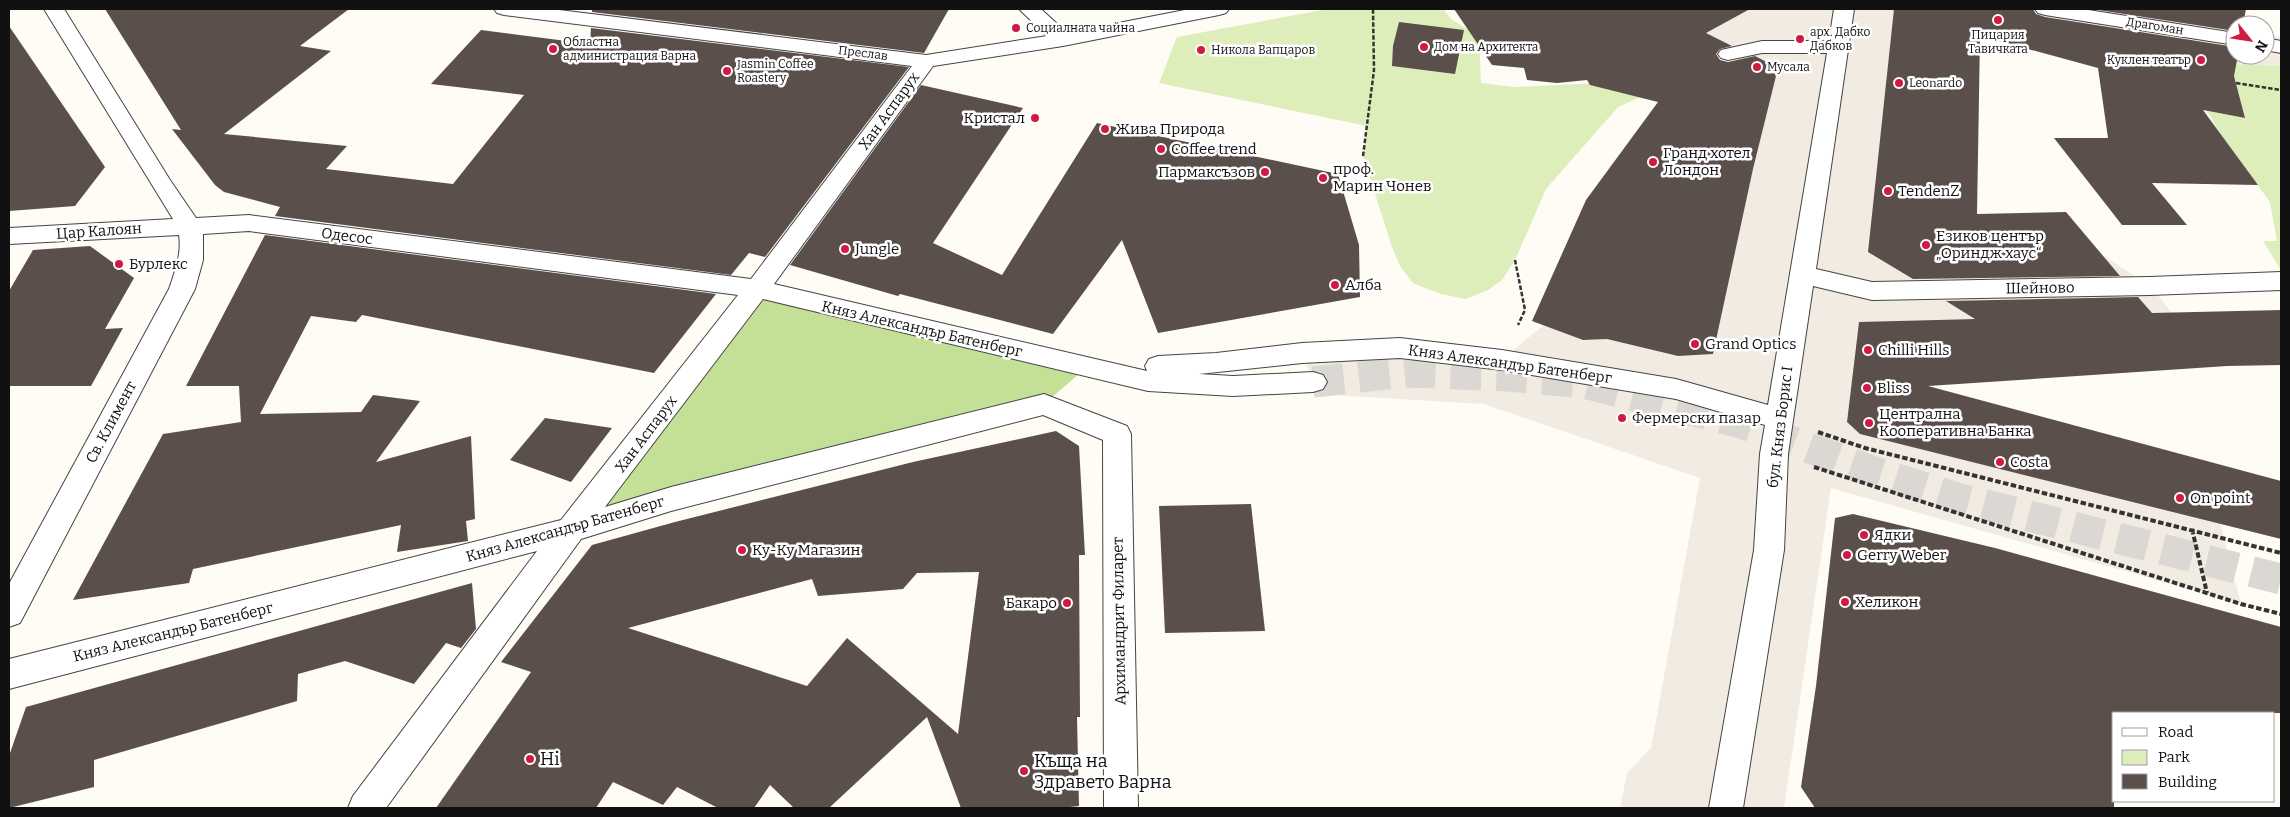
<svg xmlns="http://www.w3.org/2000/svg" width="2290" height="817" viewBox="0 0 2290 817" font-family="Bitter,serif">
	<rect width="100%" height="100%" fill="#fffbf5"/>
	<path fill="#ddeeba" d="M1328,9H1443L1451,19L1479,36L1481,83L1514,87L1649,81L1671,83L1618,107L1546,189L1515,260L1502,280L1488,290L1466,299L1441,294L1413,283L1400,266L1392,247L1363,156L1367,126L1159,83L1177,37Z
		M2231,64L2281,66V270L2263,241H2277L2270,202L2222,136L2207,111L2245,118Z"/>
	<path fill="#c4e097" d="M757,289L1086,368L1044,404L574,529Z"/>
	<path fill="#f2ebe1" d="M1737,9H1894L1885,100L1999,263L2103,255L2150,286L2172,313L1865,322L1857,334L1847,422L1860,434L2220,523L2241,604L1831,488L1784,808H1620L1627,773L1651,748L1700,478L1484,404L1314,394L1313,382L1302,353L1501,360L1544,325L1583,340L1607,339L1678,356L1713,354L1753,169L1777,72L1772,64L1763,60L1746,58L1741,61L1728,54L1689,42L1731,19Z
		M1971,9H2103L2235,30V55H2265V35L2281,37V66L2231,64L2041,19Z"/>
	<path fill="#5b4f4c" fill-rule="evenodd" d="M105,9H349L300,46L331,51L224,134L347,146L326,169L453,184L524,95L431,84L481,30L590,44L591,28L909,67L765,257L749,253L731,275L275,216L280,207L224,192L215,185L172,129L181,130Z
		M592,9H949L924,53L592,12Z
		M1454,9H1750L1706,33L1732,46L1720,49L1716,54L1720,60L1728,62L1755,56L1778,68L1753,169L1713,354L1678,356L1607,339L1583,340L1532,321L1586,200L1658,102L1590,85L1587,80L1557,83L1527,80L1524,68L1492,65Z
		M1894,9H2033L2036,14L2045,17L2235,47V55H2238L2234,76L2245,118L2203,110L2258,185L2152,183L2187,225H2122L2054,138H2108L2098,68L1980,36L1977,214L2066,212L2120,276L1913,279L1868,252Z
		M2092,9H2246L2243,25H2235V31Z
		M1399,22L1464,30L1455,74L1392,66L1393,46Z
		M9,26L105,167L75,206L9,211Z
		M921,85L1023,108L933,243L1002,275L1097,123L1338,174L1359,245L1360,297L1158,333L1122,240L1053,334L900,294L898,296L790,265Z
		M265,235L716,294L654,373L362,315L356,322L311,316L260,414L361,412L373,395L420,401L376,462L471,436L475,519L466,521L468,541L397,552L401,525L193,569L189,583L73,600L163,434L241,422L239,386H186Z
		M90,246L134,278L105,329L123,328L91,386H9V291L33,250Z
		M2138,297L2152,313L2281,310V365L2227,366L1928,386L2281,481V539L1860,434L1847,422L1859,322L1975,319L1946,301Z
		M545,418L612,428L571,482L510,460Z
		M1056,431L1079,446L1085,555H1079L1080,717H1077L1079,806L1061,808H961L927,717L829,808H794L770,785L754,808H718L677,787L663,805L613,782L596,808H436L531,672L501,662L592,545L675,522L913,462ZM979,572L958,734L847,638L807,686L628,628L812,579L818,596L903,589L917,573Z
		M1251,504L1265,631L1165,633L1159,506Z
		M1853,514L1995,548L2281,627V713H2114V808H1815L1801,787L1816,686L1835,518Z
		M472,583L476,629L461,648L446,643L414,684L345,661L298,674L297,701L94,760V787L9,808V756L26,707Z"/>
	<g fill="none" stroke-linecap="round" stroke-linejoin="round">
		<path stroke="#dbd8d3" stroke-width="31" stroke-dasharray="31 15" stroke-linecap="butt" d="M1313,382L1408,372L1508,376L1584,383L1741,423L1875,472L1957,498L2281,579"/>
		<defs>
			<path id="minor" d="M44,9H64L170,180L196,218L249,215L751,279L912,66L504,15L497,13L494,9H551L926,55L1047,36L1019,9H1041L1067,33L1190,9H1229L1226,13L1219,15L1063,46L933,66L774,284L1147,371L1145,366L1149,359L1158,356L1216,353L1302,343L1400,338L1502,350L1676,379L1768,405L1827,53H1762L1728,60L1721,58L1718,54L1721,50L1762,41H1829L1834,9H1854L1816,269L1872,282L2150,277L2281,272V290L2150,295L1872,300L1813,286L1788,454L1784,550L1743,808H1709L1754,550L1760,454L1765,425L1676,399L1502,370L1400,358L1302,363L1199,374L1233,376L1313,372L1323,375L1327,382L1323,389L1313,392L1233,396L1148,391L763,299L605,507L671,487L1044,394L1127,426L1131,434L1138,808H1104L1103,440L1043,415L671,511L581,539L386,808H348L353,796L537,551L9,689V659L561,520L738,295L249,231L203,234V260L195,289L20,623L9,627V584L169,289C175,271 182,254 179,235L9,244V228L173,219Z
				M2035,9H2082L2235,33V45L2045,15L2038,13Z
				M2265,38L2281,41V53L2265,50Z"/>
		</defs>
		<use href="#minor" stroke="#444" stroke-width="2"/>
		<path stroke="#333" stroke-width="2.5" stroke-dasharray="4.5 2" stroke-linecap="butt" d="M2236,83L2281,90
			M1363,156L1374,70L1373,9
			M1515,260L1525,310L1518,325"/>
		<path stroke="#333" stroke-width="4" stroke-dasharray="5.5 2.5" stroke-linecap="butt" d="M1818,432L1865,448L2281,553
			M1814,467L2241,604L2281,614
			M2192,529L2207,593"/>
		<use href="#minor" fill="#fff" fill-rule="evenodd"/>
	</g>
	<g fill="#cf1b40" stroke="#fff" stroke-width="2">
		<circle cx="1998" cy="20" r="5"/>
		<circle cx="1016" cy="28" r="5"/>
		<circle cx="1800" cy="39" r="5"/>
		<circle cx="1424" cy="47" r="5"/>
		<circle cx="553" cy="49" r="5"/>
		<circle cx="1201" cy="50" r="5"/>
		<circle cx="2201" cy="60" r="5"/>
		<circle cx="1757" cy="67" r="5"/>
		<circle cx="727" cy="71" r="5"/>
		<circle cx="1899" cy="83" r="5"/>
		<circle cx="1035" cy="118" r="5"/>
		<circle cx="1105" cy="129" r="5"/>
		<circle cx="1161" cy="149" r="5"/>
		<circle cx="1653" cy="162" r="5"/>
		<circle cx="1265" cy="172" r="5"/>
		<circle cx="1323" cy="178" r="5"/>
		<circle cx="1888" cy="191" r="5"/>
		<circle cx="1926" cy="245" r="5"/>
		<circle cx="845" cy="249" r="5"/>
		<circle cx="119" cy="264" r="5"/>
		<circle cx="1335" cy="285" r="5"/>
		<circle cx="1695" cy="344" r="5"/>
		<circle cx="1868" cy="350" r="5"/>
		<circle cx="1867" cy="388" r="5"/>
		<circle cx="1622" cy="418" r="5"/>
		<circle cx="1869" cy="423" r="5"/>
		<circle cx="2000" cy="462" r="5"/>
		<circle cx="2180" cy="498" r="5"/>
		<circle cx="1864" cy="535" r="5"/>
		<circle cx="742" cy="550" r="5"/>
		<circle cx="1847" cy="555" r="5"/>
		<circle cx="1845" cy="602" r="5"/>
		<circle cx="1067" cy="603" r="5"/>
		<circle cx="530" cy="759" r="5"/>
		<circle cx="1024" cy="771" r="5"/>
	</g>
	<g text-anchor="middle" stroke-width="5" stroke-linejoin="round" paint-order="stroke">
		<g font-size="12" fill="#111" stroke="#fff">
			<text transform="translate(2155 26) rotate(9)" y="4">Драгоман</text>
			<text transform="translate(863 53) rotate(7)" y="4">Преслав</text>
		</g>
		<g font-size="12" fill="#111" stroke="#fff" text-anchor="start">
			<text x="1026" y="32">Социалната чайна</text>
			<text x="1810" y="36">арх. Дабко<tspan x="1810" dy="14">Дабков</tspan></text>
			<text x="1998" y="39" text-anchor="middle">Пицария<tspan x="1998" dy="14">Тавичката</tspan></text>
			<text x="563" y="46">Областна<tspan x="563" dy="14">администрация Варна</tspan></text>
			<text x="1434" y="51">Дом на Архитекта</text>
			<text x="1211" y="54">Никола Вапцаров</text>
			<text x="2191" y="64" text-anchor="end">Куклен театър</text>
			<text x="737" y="68">Jasmin Coffee<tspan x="737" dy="14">Roastery</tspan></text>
			<text x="1767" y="71">Мусала</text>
			<text x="1909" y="87">Leonardo</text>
		</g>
		<g font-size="15" fill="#111" stroke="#fff">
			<text transform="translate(889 111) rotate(-54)" y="5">Хан Аспарух</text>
			<text transform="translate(99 231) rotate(-4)" y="5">Цар Калоян</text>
			<text transform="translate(347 236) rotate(7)" y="5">Одесос</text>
			<text transform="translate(2040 288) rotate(-1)" y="5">Шейново</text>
			<text transform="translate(922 329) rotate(13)" y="5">Княз Александър Батенберг</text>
			<text transform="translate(1510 364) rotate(8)" y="5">Княз Александър Батенберг</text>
			<text transform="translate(111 422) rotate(-62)" y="5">Св. Климент</text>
			<text transform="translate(1780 427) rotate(-83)" y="5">бул. Княз Борис I</text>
			<text transform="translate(646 434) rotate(-53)" y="5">Хан Аспарух</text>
			<text transform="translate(565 529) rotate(-16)" y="5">Княз Александър Батенберг</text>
			<text transform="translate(1119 621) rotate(-91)" y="5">Архимандрит Филарет</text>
			<text transform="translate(173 632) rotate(-14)" y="5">Княз Александър Батенберг</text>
		</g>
		<g font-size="15" fill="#111" stroke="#fff" text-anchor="start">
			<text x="1025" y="123" text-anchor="end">Кристал</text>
			<text x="1115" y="134">Жива Природа</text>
			<text x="1171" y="154">Coffee trend</text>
			<text x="1663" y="158">Гранд хотел<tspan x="1663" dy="17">Лондон</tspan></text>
			<text x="1333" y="174">проф.<tspan x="1333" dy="17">Марин Чонев</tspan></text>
			<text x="1255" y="177" text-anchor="end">Пармаксъзов</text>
			<text x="1898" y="196">TendenZ</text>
			<text x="1936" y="241">Езиков център<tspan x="1936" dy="17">„Ориндж хаус“</tspan></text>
			<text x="855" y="254">Jungle</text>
			<text x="129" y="269">Бурлекс</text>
			<text x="1345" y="290">Алба</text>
			<text x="1705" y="349">Grand Optics</text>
			<text x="1878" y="355">Chilli Hills</text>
			<text x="1877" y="393">Bliss</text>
			<text x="1879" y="419">Централна<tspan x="1879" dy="17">Кооперативна Банка</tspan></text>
			<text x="1632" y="423">Фермерски пазар</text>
			<text x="2010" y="467">Costa</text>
			<text x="2190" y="503">On point</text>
			<text x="1874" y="540">Ядки</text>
			<text x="752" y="555">Ку-Ку Магазин</text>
			<text x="1857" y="560">Gerry Weber</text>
			<text x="1855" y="607">Хеликон</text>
			<text x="1057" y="608" text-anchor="end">Бакаро</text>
		</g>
		<g font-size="18" fill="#111" stroke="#fff" text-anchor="start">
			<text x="540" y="765">Hi</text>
			<text x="1034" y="767">Къща на<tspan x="1034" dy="21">Здравето Варна</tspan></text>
		</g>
	</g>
	<rect width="2290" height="817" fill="none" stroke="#111111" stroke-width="20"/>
	<rect x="2112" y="712" width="162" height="90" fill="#ffffff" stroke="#a0a0a0"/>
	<rect x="2122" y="728" width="25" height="8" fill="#ffffff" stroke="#a0a0a0"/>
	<text x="2158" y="737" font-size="15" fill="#111111">Road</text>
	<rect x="2122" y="750" width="25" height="15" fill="#ddeeba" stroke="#a0a0a0"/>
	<text x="2158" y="762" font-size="15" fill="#111111">Park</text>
	<rect x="2122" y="774" width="25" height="15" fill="#5b4f4c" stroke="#a0a0a0"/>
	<text x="2158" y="787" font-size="15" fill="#111111">Building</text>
	<g transform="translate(2250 40) rotate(120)"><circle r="24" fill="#ffffff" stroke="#a0a0a0"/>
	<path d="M0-4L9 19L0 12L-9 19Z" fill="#cf1b40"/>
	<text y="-8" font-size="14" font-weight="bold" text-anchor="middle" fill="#111111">N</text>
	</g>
</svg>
